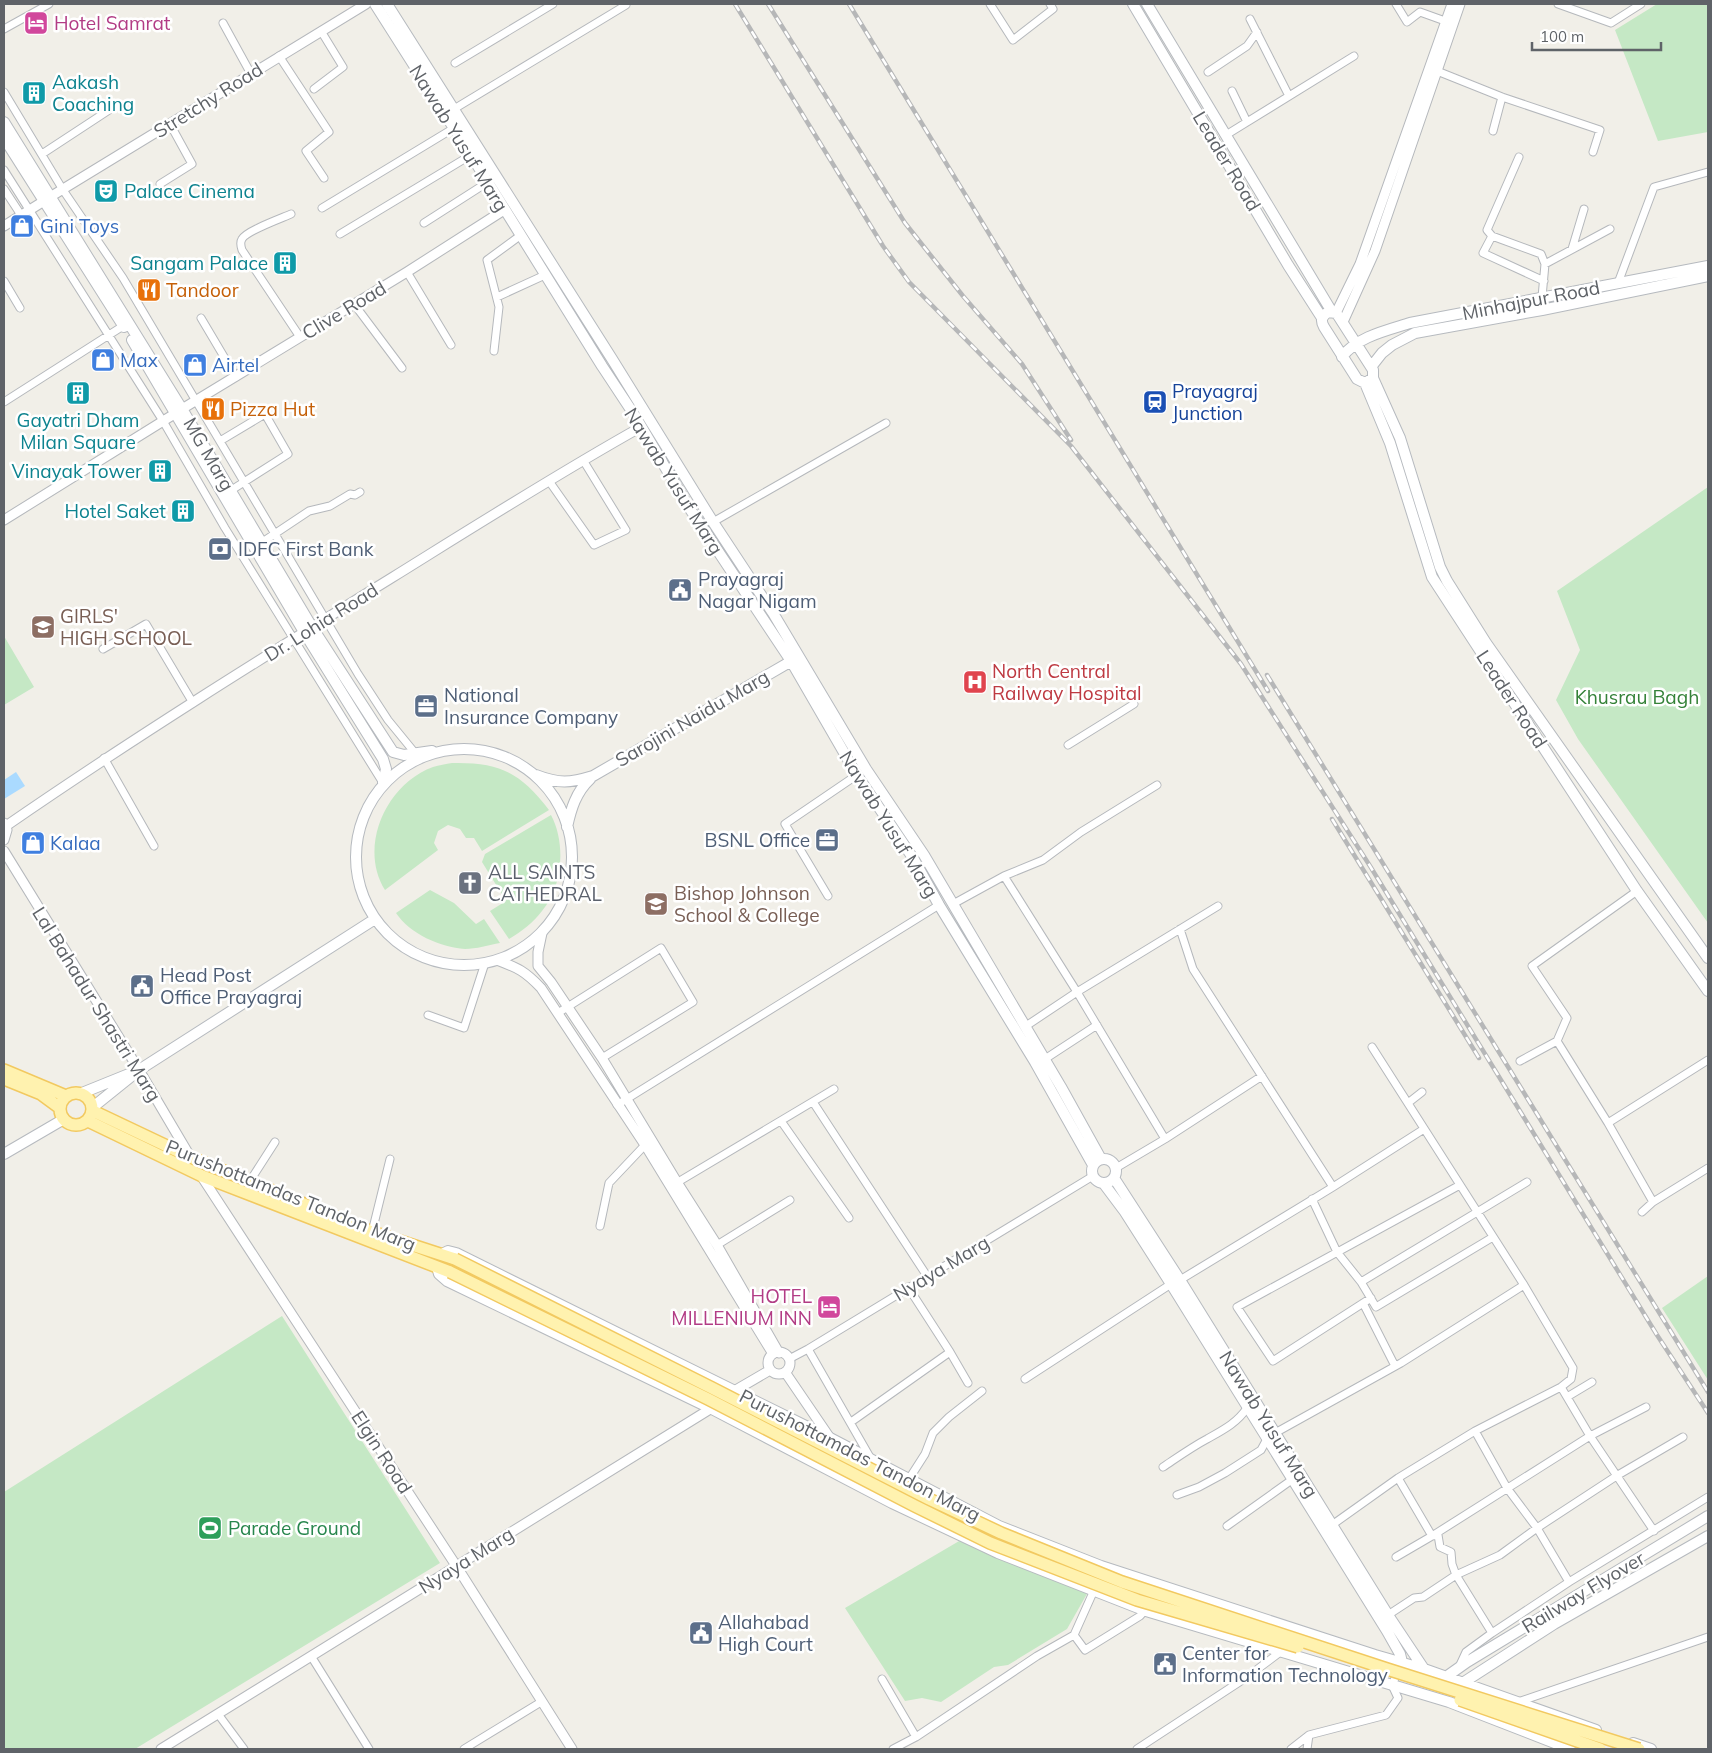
<svg xmlns="http://www.w3.org/2000/svg" width="1712" height="1753" viewBox="0 0 1712 1753" font-family="Mulish,sans-serif">
	<rect width="100%" height="100%" fill="#f1efe8"/>
	<path fill="#c5e8c5" d="M1657,4H1708V132L1658,141L1615,30Z
		M1708,487V923L1578,739L1556,700L1580,650L1557,591Z
		M4,636L34,687L4,705Z
		M452,763C499,762 520,772 549,810L482,851L474,838H466L460,829L448,825L438,831L434,843L438,850L385,890C358,847 386,784 433,767C439,765 446,764 452,763Z
		M551,815C566,843 563,886 542,911C533,923 522,931 509,939L490,911L506,901L482,862L485,854Z
		M430,890L454,903L476,924L484,919L500,943C489,945 476,949 465,949C440,947 410,934 396,913Z
		M1708,1276V1380L1662,1308Z
		M282,1316L440,1563L135,1749H4V1492Z
		M966,1537L1092,1585L1067,1629L1008,1665L994,1667L941,1702L922,1698L905,1701L845,1608Z"/>
	<path fill="#aadaff" d="M16,772L25,786L4,799V780Z"/>
	<g fill="none" stroke-linecap="round" stroke-linejoin="round">
		<defs>
			<path id="minor" d="M990,4L1013,40L1053,9L1050,4
				M1396,4L1407,22L1420,12L1445,21
				M1558,4L1611,23L1641,4
				M1250,19L1289,96
				M223,23L251,74
				M4,29L49,4
				M279,56L329,132L306,151L324,178
				M455,63L553,4
				M1437,71L1502,97L1600,130L1593,152
				M1208,72L1247,46L1257,32
				M314,89L343,67L321,31
				M1232,91L1247,122
				M4,92L63,190L123,278L358,674L388,720L415,753
				M454,109L626,5
				M1493,131L1502,97
				M1226,135L1354,56
				M42,154L109,110
				M1519,157L1487,230L1492,236L1483,253L1544,281
				M4,170L163,421L225,528L383,783
				M160,184L192,164L170,124
				M4,189L21,215
				M322,208L454,128
				M291,214C282,218 246,231 242,239C240,242 241,247 242,250L300,337
				M424,223L488,182
				M340,234L471,155
				M1492,236L1541,254L1545,264L1542,297
				M1572,249L1584,209
				M1545,264L1610,229
				M407,272L451,345
				M4,281L20,308
				M1618,283L1654,187L1708,172
				M497,297L545,275
				M354,304L402,368
				M201,318L236,377
				M494,351L499,307L487,260L521,235
				M4,402L123,326
				M220,441L265,414L288,454L230,491
				M549,481L594,545L626,530L583,460
				M713,522L886,423
				M261,543L309,511L330,506L350,494L355,495L360,492
				M103,649L146,624L193,703
				M1068,745L1134,704
				M104,758L154,846
				M1004,876L1077,992L1165,1139
				M828,896L785,824L857,775
				M953,904L1004,876L1043,860L1081,832L1157,785
				M1180,929L1193,969L1333,1187
				M558,1013L661,948L693,1002L602,1058
				M428,1015L464,1028L485,963
				M1026,1026L1077,992L1218,906
				M1557,1041L1608,1123L1653,1202
				M1045,1059L1097,1025
				M1520,1061L1557,1041L1567,1018L1532,966L1637,891
				M813,1102L927,1276
				M1408,1103L1422,1092
				M617,1105L939,905
				M781,1121L849,1218
				M1608,1123L1708,1060
				M1116,1168L1165,1139L1262,1076
				M250,1181L275,1142
				M673,1185L834,1089
				M1312,1199L1337,1252L1361,1282L1376,1307L1493,1237
				M1642,1212L1653,1202L1708,1168
				M600,1226L609,1183L645,1145
				M372,1232L390,1159
				M717,1245L790,1200
				M1180,1280L1333,1187L1424,1129
				M1361,1282L1527,1182
				M908,1287L950,1352L968,1383
				M1371,1298L1273,1361L1237,1307L1460,1185
				M1363,1303L1395,1366
				M808,1349L871,1459
				M789,1359L808,1349L1093,1176
				M1025,1379L1171,1284
				M1561,1387L1590,1436L1654,1531
				M1567,1397L1592,1382
				M851,1422L950,1352
				M1475,1431L1507,1488L1537,1528L1569,1582
				M1275,1433L1401,1363L1524,1285
				M1163,1467C1178,1457 1192,1447 1207,1439C1223,1430 1237,1423 1247,1408
				M1398,1478L1432,1536L1438,1535L1440,1547L1451,1552L1452,1564L1456,1575L1492,1633
				M909,1479L925,1454L933,1433L949,1417L982,1391
				M1177,1495L1199,1487L1225,1473L1261,1450L1267,1439
				M1332,1525L1398,1478L1475,1431L1561,1387L1571,1379L1573,1368L1524,1285L1372,1047
				M1227,1526L1293,1479
				M1396,1557L1432,1536L1590,1436L1646,1407
				M1388,1615L1414,1598L1423,1597L1456,1575L1500,1555L1537,1528L1618,1475L1683,1437
				M1074,1635L1085,1650L1140,1616L1161,1592
				M311,1656L369,1749
				M1460,1665L1466,1652L1492,1633L1569,1582L1708,1497
				M882,1679L916,1737
				M1518,1702L1708,1637
				M218,1714L244,1749
				M464,1749L541,1702
				M893,1749L916,1737L1037,1656L1074,1635L1095,1588
				M1137,1749L1247,1677L1283,1650
				M1291,1749L1309,1735
				M1307,1749L1309,1735L1386,1715L1398,1698L1392,1685L1399,1669"/>
			<path id="tertiary" d="M50,197L366,4
				M4,226L44,201
				M1336,313L1360,264L1452,4
				M1343,322L1375,251L1460,4
				M182,409L407,272L504,210
				M4,520L176,413
				M4,823L7,830L4,840
				M6,826C132,739 262,658 393,577C475,526 557,474 641,427
				M4,851L139,1070L191,1158
				M542,933L538,952V966L551,982L602,1058L677,1182L717,1245L779,1353
				M497,960C518,968 525,971 541,988L645,1145L773,1354
				M200,1174L457,1567L572,1749
				M768 1363a11 11 0 1 1 22 0a11 11 0 1 1-22 0Z
				M785,1372L830,1438
				M729,1394L770,1370
				M161,1749L715,1406"/>
			<path id="secondary" d="M375,4L471,155L602,366L635,416L688,506L791,661L857,775L913,858L939,905L1035,1062L1093,1165
				M387,4L612,359L713,522L773,613L866,769L924,855L1061,1087L1101,1159
				M1133,4L1288,265L1322,318
				M1147,4L1332,312
				M4,122L182,409L312,627L393,752L404,755L432,751
				M4,138L124,327
				M1328,312L1336,313L1339,317L1373,370V378L1365,383L1357,379L1324,327C1320,320 1322,316 1328,312Z
				M132,340L304,632L383,759L386,769L383,783
				M1342,357C1356,337 1388,330 1410,323L1708,266
				M1371,367L1382,353L1392,345L1415,333L1542,310L1708,276
				M1373,378L1400,438L1440,567L1447,581L1486,643L1708,958
				M1365,383L1390,443L1432,577L1637,891L1708,991
				M356 857a108 108 0 1 1 216 0a108 108 0 1 1-216 0Z
				M536,775C559,784 570,783 593,776L795,659
				M567,827C571,809 576,792 590,779
				M82,1093L129,1074
				M93,1107L139,1070L375,919
				M4,1154L64,1119
				M1092 1171a12 12 0 1 1 24 0a12 12 0 1 1-24 0Z
				M1114,1178L1180,1280L1388,1615L1424,1669
				M1104,1184L1125,1212L1171,1284L1387,1631L1400,1654L1402,1662
				M442,1254L448,1251L456,1253L830,1438L999,1526L1101,1566L1375,1655L1424,1669L1596,1730
				M437,1267L439,1274L447,1281L712,1409L892,1503L998,1553L1146,1611L1449,1702L1570,1749
				M1443,1679L1467,1662L1708,1516
				M1461,1684L1554,1624L1708,1536
				M1633,1743L1651,1749"/>
			<path id="primary" d="M4,1070L66,1096
				M4,1079L41,1094L60,1108
				M60 1109a16 16 0 1 1 32 0a16 16 0 1 1-32 0Z
				M93,1111L190,1157L372,1232L455,1259
				M88,1121L202,1176L450,1272"/>
		</defs>
		<use href="#minor" stroke="#b5b8bc" stroke-width="9"/>
		<use href="#tertiary" stroke="#b5b8bc" stroke-width="11"/>
		<use href="#secondary" stroke="#b6babf" stroke-width="12"/>
		<use href="#primary" stroke="#f2c960" stroke-width="14"/>
		<use href="#minor" stroke="#fff" stroke-width="7"/>
		<use href="#tertiary" stroke="#fff" stroke-width="9"/>
		<use href="#secondary" stroke="#fff" stroke-width="10"/>
		<use href="#primary" stroke="#fff2af" stroke-width="11"/>
		<defs>
			<path id="rail" d="M735,4L883,246L909,282L1071,446L1241,664L1370,866L1657,1335L1708,1413
				M768,4L905,223L963,296L1022,364L1071,440
				M849,4L1268,691
				M1267,675L1708,1392
				M1332,819L1479,1058"/>
		</defs>
		<use href="#rail" stroke="#b6b7b8" stroke-width="4.5"/>
		<use href="#rail" stroke="#fff" stroke-width="2.5" stroke-dasharray="8" stroke-linecap="butt"/>
		<defs>
			<path id="primary-bridge" d="M455,1259L712,1388L929,1499L1001,1533L1122,1582L1387,1669L1639,1749
				M450,1272L708,1399L915,1506L990,1543L1137,1600L1298,1647
				M1460,1700L1600,1749"/>
		</defs>
		<use href="#primary-bridge" stroke="#f2c960" stroke-width="14" stroke-linecap="butt"/>
		<use href="#primary-bridge" stroke="#fff2af" stroke-width="11"/>
	</g>
	<defs>
		<symbol id="hotel-square" viewBox="-11 -11 22 22"><rect x="-9" y="-9" width="18" height="18" rx="4" fill="#d1479c" stroke="#fff"/><path d="M-6-4.5h1.5V1H6V5H4.5V3h-9V5H-6ZM-4 0a1.8 1.8 0 1 1 3.6 0ZM.5 0V-2.5h3Q6-2.5 6 0Z" fill="#fff"/></symbol>
		<symbol id="building-square" viewBox="-11 -11 22 22"><rect x="-9" y="-9" width="18" height="18" rx="4" fill="#0f9aa8" stroke="#fff"/><path d="M-4-6H4V6H1V3H-1V6H-4ZM-2.5-4.3h1.7v1.8h-1.7ZM.8-4.3h1.7v1.8H.8ZM-2.5-1h1.7V.8h-1.7ZM.8-1h1.7V.8H.8Z" fill="#fff"/></symbol>
		<symbol id="theatre-square" viewBox="-11 -11 22 22"><rect x="-9" y="-9" width="18" height="18" rx="4" fill="#0f9aa8" stroke="#fff"/><path d="M-5-5.5Q0-4 5-5.5V0Q5 5 0 6Q-5 5-5 0ZM-3.3-2.5H-1v1.5H-3.3ZM1-2.5H3.3v1.5H1ZM-2.8 1Q0 5.5 2.8 1Z" fill="#fff"/></symbol>
		<symbol id="shop-square" viewBox="-11 -11 22 22"><rect x="-9" y="-9" width="18" height="18" rx="4" fill="#3f7fe0" stroke="#fff"/><path d="M-5-2.5h2.3a2.7 3.5 0 0 1 5.4 0H5L5.5 6h-11ZM-1.5-2.5h3a1.5 2.3 0 0 0-3 0Z" fill="#fff"/></symbol>
		<symbol id="restaurant-square" viewBox="-11 -11 22 22"><rect x="-9" y="-9" width="18" height="18" rx="4" fill="#e8710a" stroke="#fff"/><path d="M-5-6h1v4h1v-4h1v4h1v-4h1v5L-1.5 .5V6h-2V.5L-5-1ZM5-6V6H3V1.5H1.5Q1.5-4 5-6Z" fill="#fff"/></symbol>
		<symbol id="station-square" viewBox="-11 -11 22 22"><rect x="-9" y="-9" width="18" height="18" rx="4" fill="#1a4fb4" stroke="#fff"/><path d="M-3-6H3Q5-6 5-4V2Q5 4 3 4L4.5 6H3L1.5 4h-3L-3 6H-4.5L-3 4Q-5 4-5 2V-4Q-5-6-3-6ZM-3.5-4v3h7v-3ZM-3.5 1v1.5H-2V1ZM2 1v1.5H3.5V1Z" fill="#fff"/></symbol>
		<symbol id="bank-square" viewBox="-11 -11 22 22"><rect x="-9" y="-9" width="18" height="18" rx="4" fill="#5c6f8a" stroke="#fff"/><path d="M-6-4H6V4H-6ZM0-2.3a2.3 2.3 0 1 0 0 4.6a2.3 2.3 0 1 0 0-4.6Z" fill="#fff"/></symbol>
		<symbol id="civic-square" viewBox="-11 -11 22 22"><rect x="-9" y="-9" width="18" height="18" rx="4" fill="#5c6f8a" stroke="#fff"/><path d="M-.6-6.5H3V-4.5H.6V-3L4-1V1h2V6H-6V1h2V-1L-.6-3ZM-1.2 2.5V6h2.4V2.5Z" fill="#fff"/></symbol>
		<symbol id="school-square" viewBox="-11 -11 22 22"><rect x="-9" y="-9" width="18" height="18" rx="4" fill="#8d6e63" stroke="#fff"/><path d="M0-5L7-2L0 1L-7-2ZM-4 1L0 2.5L4 1V4Q0 6-4 4Z" fill="#fff"/></symbol>
		<symbol id="hospital-square" viewBox="-11 -11 22 22"><rect x="-9" y="-9" width="18" height="18" rx="4" fill="#e0444e" stroke="#fff"/><path d="M-5-5h3v3.5h4V-5h3V5h-3V1.5h-4V5h-3Z" fill="#fff"/></symbol>
		<symbol id="office-square" viewBox="-11 -11 22 22"><rect x="-9" y="-9" width="18" height="18" rx="4" fill="#5c6f8a" stroke="#fff"/><path d="M-6-3h4V-5.5h4V-3h4V5H-6ZM-1-4.5V-3h2v-1.5ZM-6 0V1H6V0Z" fill="#fff"/></symbol>
		<symbol id="church-square" viewBox="-11 -11 22 22"><rect x="-9" y="-9" width="18" height="18" rx="4" fill="#6b7280" stroke="#fff"/><path d="M-1.2-6h2.4v3.5h3.3v2.4h-3.3V6h-2.4V-.1h-3.3v-2.4h3.3Z" fill="#fff"/></symbol>
		<symbol id="stadium-square" viewBox="-11 -11 22 22"><rect x="-9" y="-9" width="18" height="18" rx="4" fill="#2e9e5b" stroke="#fff"/><path d="M0-5a6.5 5 0 1 0 0 10a6.5 5 0 1 0 0-10ZM-3.5-1.8h7v3.6h-7Z" fill="#fff"/></symbol>
	</defs>
	<g fill-rule="evenodd">
		<use href="#hotel-square" x="22" y="9" width="28" height="28"/>
		<use href="#building-square" x="20" y="79" width="28" height="28"/>
		<use href="#theatre-square" x="92" y="177" width="28" height="28"/>
		<use href="#shop-square" x="8" y="212" width="28" height="28"/>
		<use href="#building-square" x="271" y="249" width="28" height="28"/>
		<use href="#restaurant-square" x="135" y="276" width="28" height="28"/>
		<use href="#shop-square" x="89" y="346" width="28" height="28"/>
		<use href="#shop-square" x="181" y="351" width="28" height="28"/>
		<use href="#building-square" x="64" y="379" width="28" height="28"/>
		<use href="#station-square" x="1141" y="388" width="28" height="28"/>
		<use href="#restaurant-square" x="199" y="395" width="28" height="28"/>
		<use href="#building-square" x="146" y="457" width="28" height="28"/>
		<use href="#building-square" x="169" y="497" width="28" height="28"/>
		<use href="#bank-square" x="206" y="535" width="28" height="28"/>
		<use href="#civic-square" x="666" y="576" width="28" height="28"/>
		<use href="#school-square" x="29" y="613" width="28" height="28"/>
		<use href="#hospital-square" x="961" y="668" width="28" height="28"/>
		<use href="#office-square" x="412" y="692" width="28" height="28"/>
		<use href="#office-square" x="813" y="826" width="28" height="28"/>
		<use href="#shop-square" x="19" y="829" width="28" height="28"/>
		<use href="#church-square" x="456" y="869" width="28" height="28"/>
		<use href="#school-square" x="642" y="890" width="28" height="28"/>
		<use href="#civic-square" x="128" y="972" width="28" height="28"/>
		<use href="#hotel-square" x="815" y="1293" width="28" height="28"/>
		<use href="#stadium-square" x="196" y="1514" width="28" height="28"/>
		<use href="#civic-square" x="687" y="1619" width="28" height="28"/>
		<use href="#civic-square" x="1151" y="1650" width="28" height="28"/>
	</g>
	<g text-anchor="middle" stroke-width="5" stroke-linejoin="round" paint-order="stroke">
		<g font-size="19" fill="#b23c85" stroke="#fff" text-anchor="start">
			<text x="54" y="30">Hotel Samrat</text>
			<text x="812" y="1303" text-anchor="end">HOTEL<tspan x="812" dy="22">MILLENIUM INN</tspan></text>
		</g>
		<g font-size="19" fill="#0d838f" stroke="#fff" text-anchor="end">
			<text x="52" y="89" text-anchor="start">Aakash<tspan x="52" dy="22">Coaching</tspan></text>
			<text x="124" y="198" text-anchor="start">Palace Cinema</text>
			<text x="268" y="270">Sangam Palace</text>
			<text x="78" y="427" text-anchor="middle">Gayatri Dham<tspan x="78" dy="22">Milan Square</tspan></text>
			<text x="142" y="478">Vinayak Tower</text>
			<text x="166" y="518">Hotel Saket</text>
		</g>
		<g font-size="19" fill="#5f6368" stroke="#fff">
			<text transform="translate(208 100) rotate(-32)" y="7">Stretchy Road</text>
			<text transform="translate(459 138) rotate(58)" y="7">Nawab Yusuf Marg</text>
			<text transform="translate(1227 161) rotate(59)" y="7">Leader Road</text>
			<text transform="translate(1531 300) rotate(-11)" y="7">Minhajpur Road</text>
			<text transform="translate(344 310) rotate(-31)" y="7">Clive Road</text>
			<text transform="translate(209 454) rotate(60)" y="7">MG Marg</text>
			<text transform="translate(674 481) rotate(58)" y="7">Nawab Yusuf Marg</text>
			<text transform="translate(321 622) rotate(-32)" y="7">Dr. Lohia Road</text>
			<text transform="translate(1512 699) rotate(57)" y="7">Leader Road</text>
			<text transform="translate(692 718) rotate(-30)" y="7">Sarojini Naidu Marg</text>
			<text transform="translate(889 824) rotate(58)" y="7">Nawab Yusuf Marg</text>
			<text transform="translate(97 1004) rotate(58)" y="7">Lal Bahadur Shastri Marg</text>
			<text transform="translate(291 1195) rotate(22)" y="7">Purushottamdas Tandon Marg</text>
			<text transform="translate(941 1268) rotate(-31)" y="7">Nyaya Marg</text>
			<text transform="translate(1269 1424) rotate(58)" y="7">Nawab Yusuf Marg</text>
			<text transform="translate(382 1452) rotate(57)" y="7">Elgin Road</text>
			<text transform="translate(860 1455) rotate(27)" y="7">Purushottamdas Tandon Marg</text>
			<text transform="translate(466 1560) rotate(-32)" y="7">Nyaya Marg</text>
			<text transform="translate(1583 1592) rotate(-31)" y="7">Railway Flyover</text>
		</g>
		<g font-size="19" fill="#366cbe" stroke="#fff" text-anchor="start">
			<text x="40" y="233">Gini Toys</text>
			<text x="120" y="367">Max</text>
			<text x="212" y="372">Airtel</text>
			<text x="50" y="850">Kalaa</text>
		</g>
		<g font-size="19" fill="#c56008" stroke="#fff" text-anchor="start">
			<text x="166" y="297">Tandoor</text>
			<text x="230" y="416">Pizza Hut</text>
		</g>
		<g font-size="19" fill="#164399" stroke="#fff" text-anchor="start">
			<text x="1172" y="398">Prayagraj<tspan x="1172" dy="22">Junction</tspan></text>
		</g>
		<g font-size="19" fill="#4e5e75" stroke="#fff" text-anchor="start">
			<text x="238" y="556">IDFC First Bank</text>
			<text x="698" y="586">Prayagraj<tspan x="698" dy="22">Nagar Nigam</tspan></text>
			<text x="444" y="702">National<tspan x="444" dy="22">Insurance Company</tspan></text>
			<text x="810" y="847" text-anchor="end">BSNL Office</text>
			<text x="160" y="982">Head Post<tspan x="160" dy="22">Office Prayagraj</tspan></text>
			<text x="718" y="1629">Allahabad<tspan x="718" dy="22">High Court</tspan></text>
			<text x="1182" y="1660">Center for<tspan x="1182" dy="22">Information Technology</tspan></text>
		</g>
		<g font-size="19" fill="#785e54" stroke="#fff" text-anchor="start">
			<text x="60" y="623">GIRLS'<tspan x="60" dy="22">HIGH SCHOOL</tspan></text>
			<text x="674" y="900">Bishop Johnson<tspan x="674" dy="22">School &amp; College</tspan></text>
		</g>
		<g font-size="19" fill="#be3a42" stroke="#fff" text-anchor="start">
			<text x="992" y="678">North Central<tspan x="992" dy="22">Railway Hospital</tspan></text>
		</g>
		<g font-size="19" fill="#348238" stroke="#fff">
			<text x="1637" y="704">Khusrau Bagh</text>
		</g>
		<g font-size="19" fill="#5b616d" stroke="#fff" text-anchor="start">
			<text x="488" y="879">ALL SAINTS<tspan x="488" dy="22">CATHEDRAL</tspan></text>
		</g>
		<g font-size="19" fill="#27864d" stroke="#fff" text-anchor="start">
			<text x="228" y="1535">Parade Ground</text>
		</g>
	</g>
	<rect width="1712" height="1753" fill="none" stroke="#5f6368" stroke-width="10"/>
	<path d="M1532 42v8h129v-8" fill="none" stroke="#5f6368" stroke-width="2.5"/>
	<text x="1540" y="42" font-size="15" fill="#5f6368" stroke="#ffffff" stroke-width="4" paint-order="stroke">100 m</text>
</svg>
